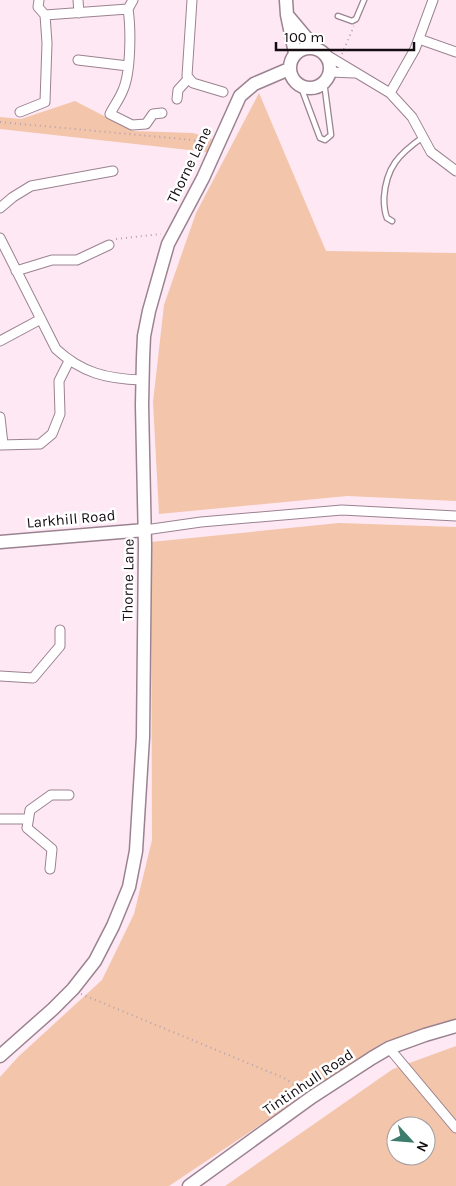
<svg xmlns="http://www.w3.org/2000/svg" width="456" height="1186" viewBox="0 0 456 1186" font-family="Karla,sans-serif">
	<rect width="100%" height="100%" fill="#fee8f4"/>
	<path fill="#f3c5ab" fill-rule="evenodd" d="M259,93L326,251L456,253V501L347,496L159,514L153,402L164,305L196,213Z
		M75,101L133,131L193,133L212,139L207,152L0,129V117L21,119Z
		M339,523L456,527V1021L384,1042L169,1186H0V1077L18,1057L102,980L134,914L152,840L151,542Z
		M456,1046V1186H225L393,1069ZM396,1126H426V1156H396Z"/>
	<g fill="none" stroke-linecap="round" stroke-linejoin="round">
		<defs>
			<path id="lane" d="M338,16L352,21L356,19L364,0
				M301,87L320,138L325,140L331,135L324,82
				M392,221L387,218C384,211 384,205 384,198C386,167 399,154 423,137"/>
			<path id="street" d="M39,0L38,7L45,15L128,9
				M78,0L79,13
				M192,0L187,76L193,83L223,92
				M128,9C131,29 131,72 123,90C120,98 114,106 110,114L132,125L146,124L153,114L162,113
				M128,9L133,0
				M419,39L456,52
				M325,54L390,93L412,117L431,152L456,171
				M78,60L128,66
				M330,72L354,73
				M390,93L415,49L433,0
				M177,99L178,90L189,78
				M20,112L45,102L47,43L45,15
				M0,208L13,197L31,186L113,171
				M0,238L56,349C82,373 107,379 142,380
				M16,271L52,260H77L109,245
				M0,341L41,319
				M0,417L3,444
				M0,445L40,444L52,434L60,414L59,381L69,361
				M145,530L201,522L342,510L456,516
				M0,676L33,678L60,646V630
				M0,819H28
				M50,869L52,849L27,828L30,810L51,795H69
				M389,1048L456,1128"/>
			<path id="secondary" d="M286,0L287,15L295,53
				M289,17L315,48
				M290 68a20 20 0 1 1 40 0a20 20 0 1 1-40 0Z
				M0,542L145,530
				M0,1056L53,1009L73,989L95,961L113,926L129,887L136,851L143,737L145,545L142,405L143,358L144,336L149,311L168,244L203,178L240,96L254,84L289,69
				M189,1186L312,1097L372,1058L389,1048L425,1035L456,1026"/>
		</defs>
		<use href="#lane" stroke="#9b8290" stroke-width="7"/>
		<use href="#street" stroke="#9b8290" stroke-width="11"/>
		<use href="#secondary" stroke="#9b8290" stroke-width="15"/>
		<path stroke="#b4a2ac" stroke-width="2" stroke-dasharray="1 4" stroke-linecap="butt" d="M342,54L354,26
			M0,122L193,140L206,145
			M116,239L161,234
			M81,994L284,1078L304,1091"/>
		<use href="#lane" stroke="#fff" stroke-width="4.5"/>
		<use href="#street" stroke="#fff" stroke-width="9"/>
		<use href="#secondary" stroke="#fff" stroke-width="12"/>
	</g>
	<g text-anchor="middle" stroke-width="5" stroke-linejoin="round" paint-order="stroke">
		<g font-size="15" fill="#140c11" stroke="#fff">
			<text transform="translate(189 165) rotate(-64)" y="5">Thorne Lane</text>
			<text transform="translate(71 519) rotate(-5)" y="5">Larkhill Road</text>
			<text transform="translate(128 580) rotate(-89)" y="5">Thorne Lane</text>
			<text transform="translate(308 1082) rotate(-34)" y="5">Tintinhull Road</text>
		</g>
	</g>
	<g transform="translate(411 1141) rotate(116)"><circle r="24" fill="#ffffff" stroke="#a19ea0"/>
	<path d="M0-4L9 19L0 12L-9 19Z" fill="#3c7d6e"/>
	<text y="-8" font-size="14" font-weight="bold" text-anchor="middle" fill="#140c11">N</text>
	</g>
	<path d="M276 42v8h138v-8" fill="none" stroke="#140c11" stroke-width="2.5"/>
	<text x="284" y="42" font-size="15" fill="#140c11" stroke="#ffffff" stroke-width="4" paint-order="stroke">100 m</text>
</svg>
